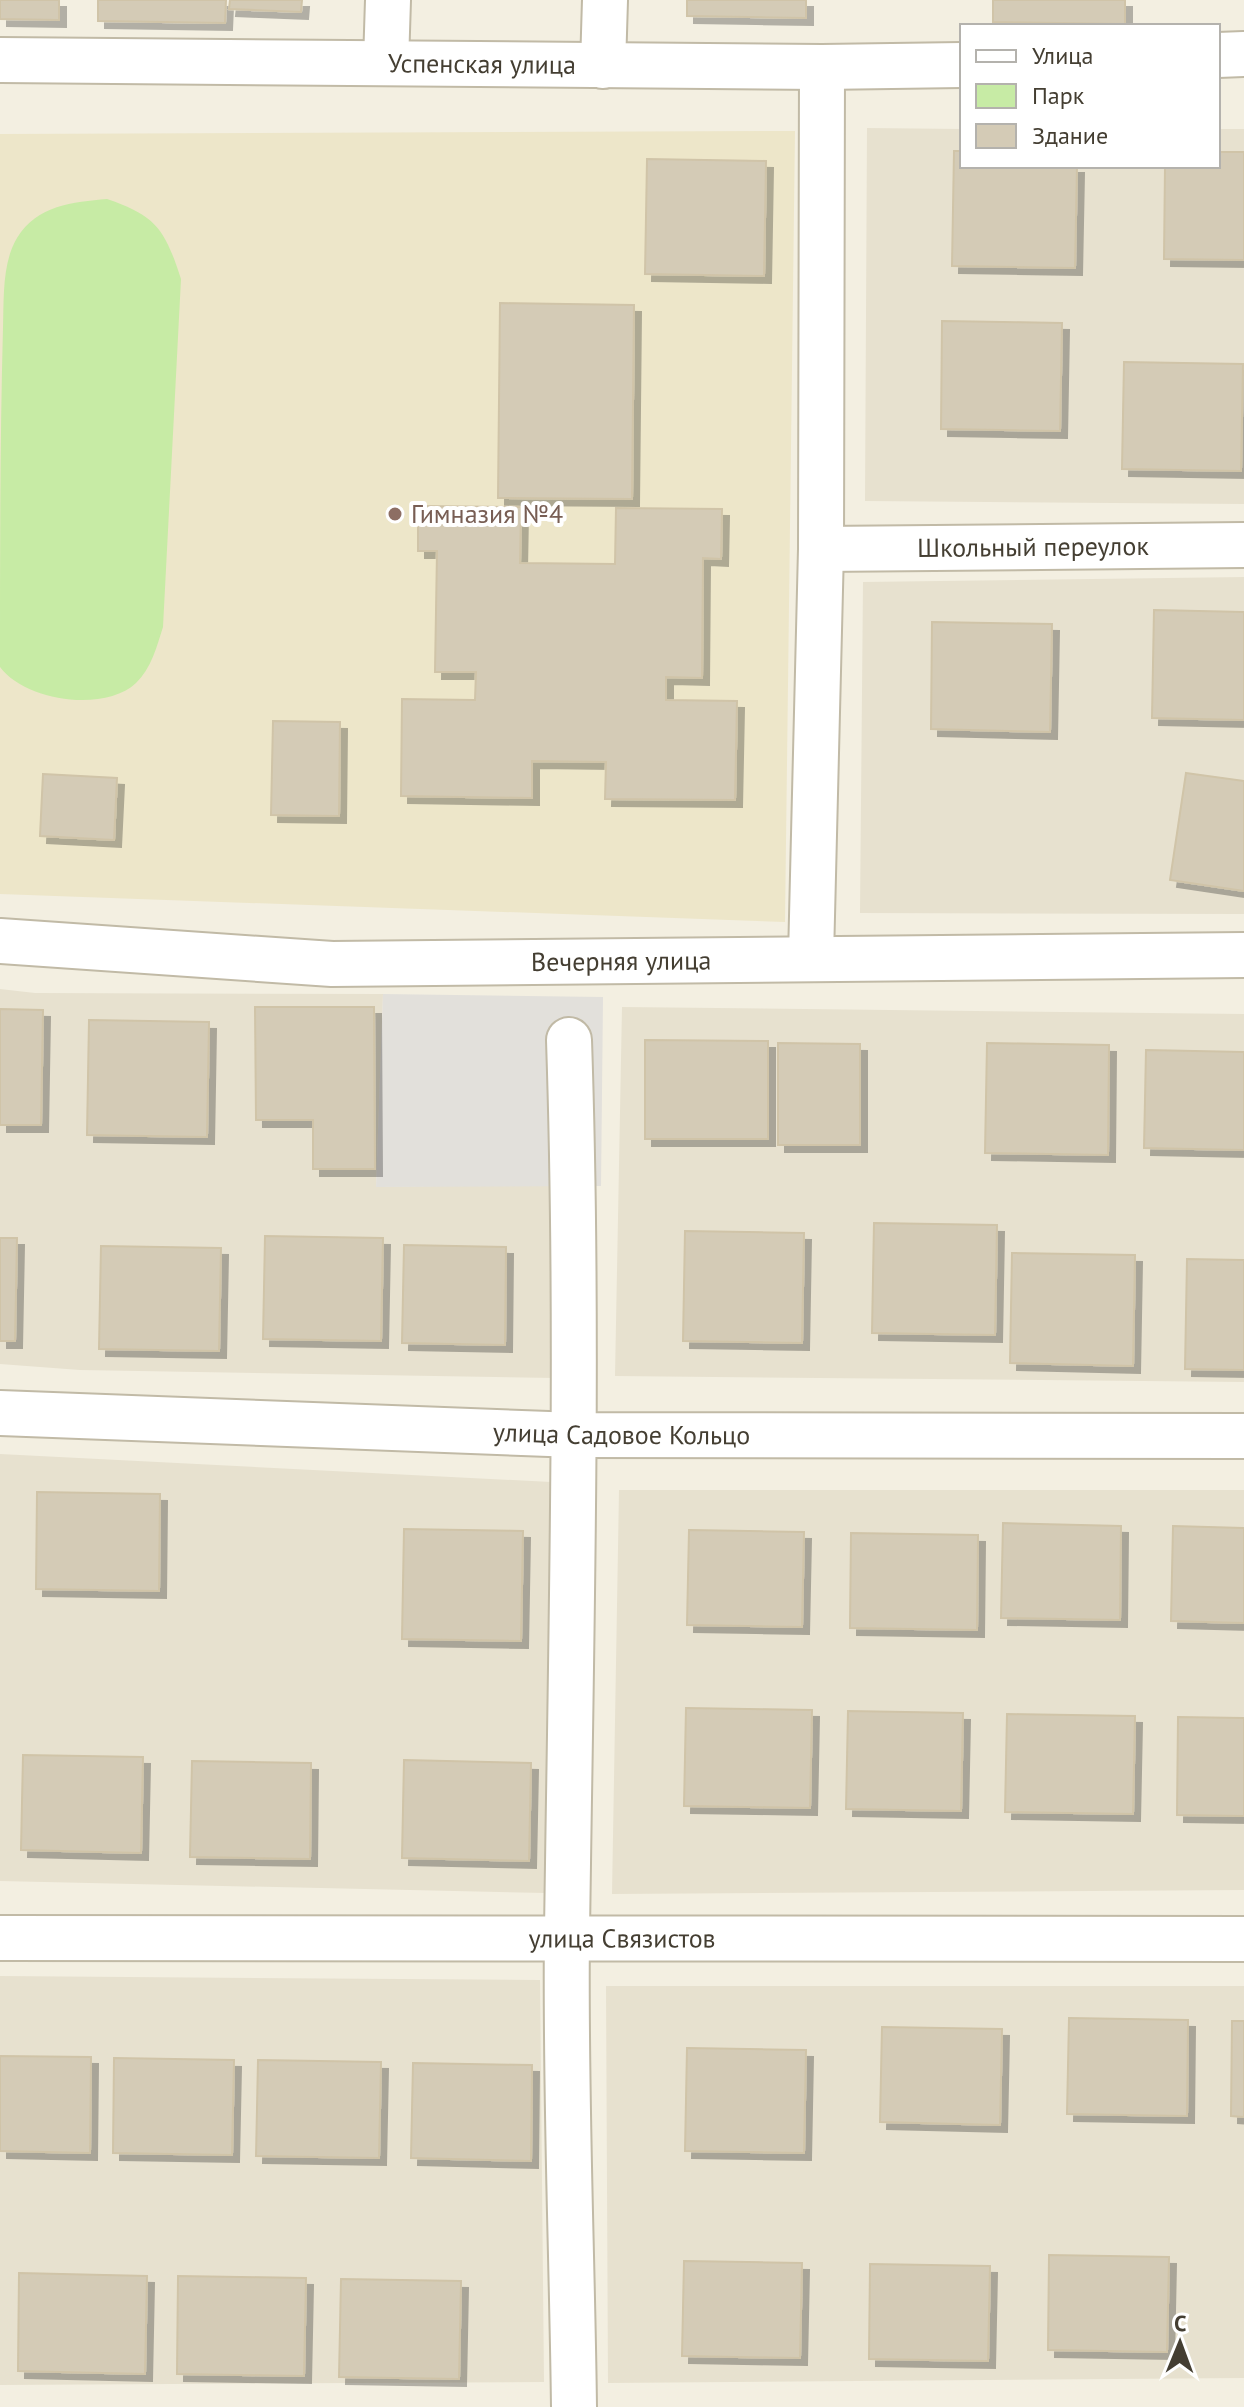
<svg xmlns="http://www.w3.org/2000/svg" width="1244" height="2407" viewBox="0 0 1244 2407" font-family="'PT Sans',sans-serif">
	<defs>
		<filter id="shadow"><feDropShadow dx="7" dy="7" stdDeviation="0" flood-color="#0004"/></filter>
	</defs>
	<rect width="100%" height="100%" fill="#f3efe1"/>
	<path fill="#e7e1cf" d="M867,128L962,129V166H1218V129H1244V504L865,501Z
		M1244,577V914L860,913L863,582Z
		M0,989L35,993L383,994L376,1187L555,1184V1378L80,1370L0,1364Z
		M622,1007L1244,1014V1382L615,1376Z
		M0,1454L551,1482L546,1893L0,1881Z
		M619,1490H1244V1890L612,1894Z
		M0,1976L540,1980L544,2382L0,2385Z
		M606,1986H1244V2378L608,2383Z"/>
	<path fill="#ede6c9" d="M795,131L785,922L0,894V134Z"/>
	<path fill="#c7eba5" d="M107,199C157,216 165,230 181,279L163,627C157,646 151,669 136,683C104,713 25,701 0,667C0,554 0,440 3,327C4,298 2,263 17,238C37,205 73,202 107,199Z"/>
	<path fill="#e2e0db" d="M383,994L603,997L601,1186L376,1187Z"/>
	<path fill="#d4cbb6" stroke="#d0c4a8" stroke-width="2" filter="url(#shadow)" d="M0,0H59V20L0,19Z
		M98,0H226L225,23L98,21Z
		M230,0H302L301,12L229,9Z
		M687,0H806V18L687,16Z
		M993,0H1125V24L993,22Z
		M954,151H962V166H1077L1075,268L952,266Z
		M1218,152H1244V260L1164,259L1165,166H1218Z
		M647,159L766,161L764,276L645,274Z
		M500,303L634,305L632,499L498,498Z
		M942,321L1062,323L1060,431L941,429Z
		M1124,362L1243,364L1241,471L1122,469Z
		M418,506L521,507L520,563L615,564L616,508L722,509L721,559L703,558L702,678L666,677V700L737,701L735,800L605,799L606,762L532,761V798L401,796L402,699L475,700L476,672H435L437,551H418Z
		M1154,610L1244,612V720L1152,718Z
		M932,622L1052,624L1050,732L931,729Z
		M273,721L340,722L339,816L271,815Z
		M1186,773L1244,781V891L1170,880Z
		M43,774L117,778L114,840L40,836Z
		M255,1007H374L375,1169H313V1120H256Z
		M0,1009L43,1010L41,1125H0Z
		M89,1020L209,1022L207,1137L87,1135Z
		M645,1040L768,1041V1139H645Z
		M778,1043L860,1044V1145H778Z
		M987,1043L1109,1045L1108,1155L985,1153Z
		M1146,1050L1244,1052V1150L1144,1148Z
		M874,1223L997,1225L995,1335L872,1333Z
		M685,1231L804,1233L802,1343L683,1341Z
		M265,1236L383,1238L381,1341L263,1339Z
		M0,1238H17L15,1341H0Z
		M404,1245L506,1247L505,1345L402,1343Z
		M101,1246L221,1248L219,1351L99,1349Z
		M1012,1253L1135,1255L1133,1366L1010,1363Z
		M1187,1259L1244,1260V1370L1185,1369Z
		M37,1492L160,1494L159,1591L36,1589Z
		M1003,1523L1121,1526L1120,1620L1001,1618Z
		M1173,1526L1244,1528V1623L1171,1621Z
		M404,1529L523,1531L521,1641L402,1639Z
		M689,1530L804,1532L802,1627L687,1625Z
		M851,1533L978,1535L977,1630L850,1628Z
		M686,1708L812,1710L810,1808L684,1806Z
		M848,1711L963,1713L961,1811L846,1809Z
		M1007,1714L1135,1716L1133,1814L1005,1812Z
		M1178,1717L1244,1718V1816L1177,1815Z
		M23,1755L143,1757L141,1853L21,1850Z
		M404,1760L531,1763L529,1861L402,1858Z
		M192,1761L311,1763L310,1859L190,1857Z
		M1069,2018L1188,2020L1187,2116L1067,2114Z
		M1232,2021H1244V2117L1231,2116Z
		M882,2027L1002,2029L1000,2125L880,2122Z
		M687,2048L806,2050L804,2153L685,2151Z
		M0,2056L91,2057L90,2153L0,2151Z
		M114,2058L234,2060L232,2155L113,2153Z
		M258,2060L381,2062L379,2158L256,2156Z
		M413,2063L532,2065L531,2161L411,2158Z
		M1049,2255L1169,2257L1167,2352L1048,2350Z
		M684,2261L802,2263L800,2358L682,2356Z
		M870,2264L990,2266L988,2361L869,2359Z
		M19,2273L147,2276L145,2374L18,2371Z
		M178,2276L306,2278L304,2376L177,2374Z
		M341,2279L461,2281L459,2379L339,2377Z"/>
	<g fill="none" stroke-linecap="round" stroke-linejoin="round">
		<defs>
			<g id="minor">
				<path d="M1218,55L1244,54"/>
				<path id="s1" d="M0,60L822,67L962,65"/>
				<path d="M386,63L388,0"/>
				<path d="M603,66L605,0"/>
				<path id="s2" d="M821,549L1244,545"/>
				<path id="s3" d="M0,941L332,964L1244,955"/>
				<path d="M811,957L821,549L822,67"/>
				<path d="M569,1040C579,1338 571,1635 567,1933C565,2091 572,2249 574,2407"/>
				<path id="s4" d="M0,1413L576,1435L1244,1436"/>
				<path id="s5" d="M0,1938L1244,1939"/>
			</g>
		</defs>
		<use href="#minor" stroke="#c1baa6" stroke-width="48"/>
		<use href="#minor" stroke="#fff" stroke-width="44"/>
	</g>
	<circle fill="#8d6e63" stroke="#fff" stroke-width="3" cx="395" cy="514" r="8"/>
	<g text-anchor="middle" stroke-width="8" stroke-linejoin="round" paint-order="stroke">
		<g font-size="26" fill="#443e32" stroke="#fff">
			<text dy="9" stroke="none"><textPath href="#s1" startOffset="482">Успенская улица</textPath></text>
			<text dy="9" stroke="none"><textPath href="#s2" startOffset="212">Школьный переулок</textPath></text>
			<text dy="9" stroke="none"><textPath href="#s3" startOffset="622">Вечерняя улица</textPath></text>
			<text dy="9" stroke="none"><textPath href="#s4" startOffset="622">улица Садовое Кольцо</textPath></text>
			<text dy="9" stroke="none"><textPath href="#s5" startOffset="622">улица Связистов</textPath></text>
		</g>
		<g font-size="26" fill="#785e54" stroke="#fff" text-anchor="start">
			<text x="411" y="523">Гимназия №4</text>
		</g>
	</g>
	<rect x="960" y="24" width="260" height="144" fill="#ffffff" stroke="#b4b2ad" stroke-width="2"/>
	<rect x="976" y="50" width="40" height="12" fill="#ffffff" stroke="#b4b2ad" stroke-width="2"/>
	<text x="1032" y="64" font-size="24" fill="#443e32">Улица</text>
	<rect x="976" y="84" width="40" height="24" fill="#c7eba5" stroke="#b4b2ad" stroke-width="2"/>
	<text x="1032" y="104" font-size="24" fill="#443e32">Парк</text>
	<rect x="976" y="124" width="40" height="24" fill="#d4cbb6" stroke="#b4b2ad" stroke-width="2"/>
	<text x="1032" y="144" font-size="24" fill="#443e32">Здание</text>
	<g transform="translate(1180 2343) rotate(1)" stroke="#ffffff" stroke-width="6" paint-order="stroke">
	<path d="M0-6L14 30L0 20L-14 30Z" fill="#443e32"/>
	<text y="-12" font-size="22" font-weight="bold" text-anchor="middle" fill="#443e32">С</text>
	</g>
</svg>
